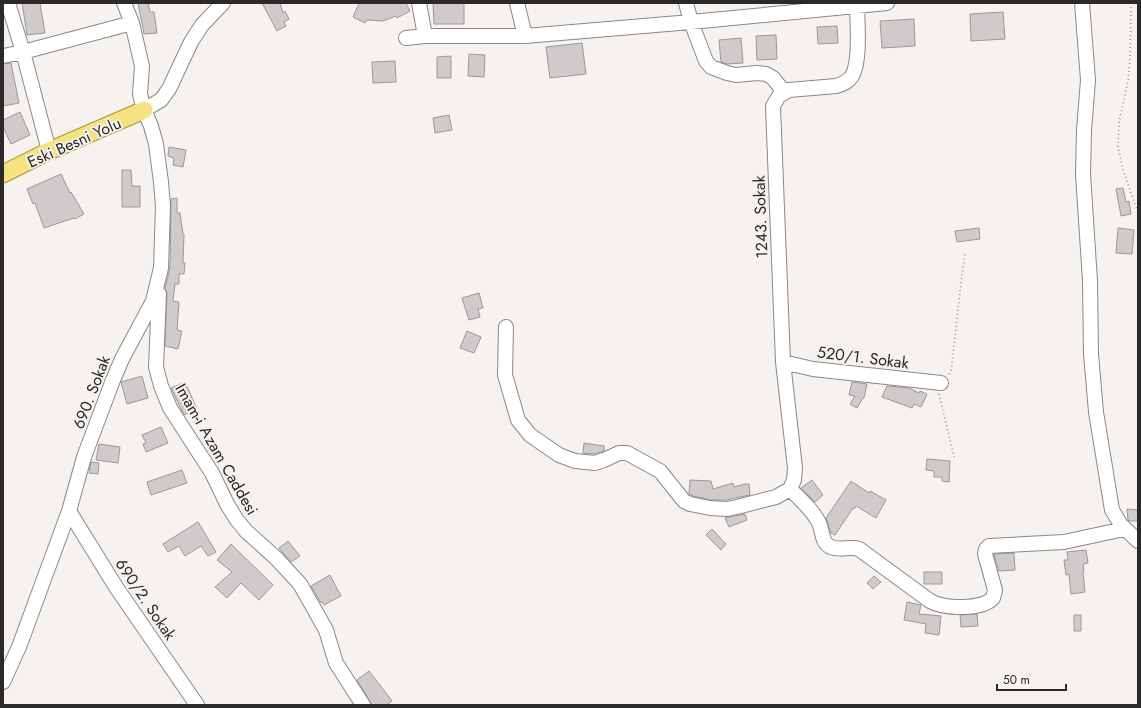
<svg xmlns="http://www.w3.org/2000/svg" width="1141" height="708" viewBox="0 0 1141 708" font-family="Jost,sans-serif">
	<rect width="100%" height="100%" fill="#f5f2ef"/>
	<path fill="#cfcbca" stroke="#9c9897" d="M22,3H40L45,33L27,35Z
		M138,3H148L150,12H154L157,33L144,34Z
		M262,3H280L283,13L285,11L289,19L284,22L286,26L277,31Z
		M359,3H406L410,11L397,18L396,16L383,21L367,20L365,23L353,17Z
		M433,3H464V24H434Z
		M1003,12L1005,39L971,41L970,14Z
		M914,19L915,46L882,48L880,21Z
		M837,26L838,43L818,44L817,27Z
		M776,35L777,59L757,60L756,36Z
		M741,38L743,63L727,64L721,62L719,40Z
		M582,43L586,74L550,78L546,47Z
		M469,54L485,55L484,77L468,76Z
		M451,56V78H437V57Z
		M395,61L396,82L373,83L372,62Z
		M11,63L19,103L3,106V64Z
		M20,112L30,135L11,144L3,127V120Z
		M449,115L452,130L435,133L433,118Z
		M169,147L186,150L183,167L173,165L174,158L168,156Z
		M122,170H131L132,186H140V207H122Z
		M61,174L70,193L71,192L84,214L75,219L74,218L44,228L35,203L33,204L27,189Z
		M1123,188L1126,202L1129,201L1131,214L1121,216L1116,189Z
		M177,198V213H180L183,234H184L183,263H185L184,274H179V284H175L173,301L179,302L177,330L182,331L178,349L165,346L167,294L165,288L170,268L171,199Z
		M979,228L980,239L957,242L955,231Z
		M1118,228L1134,230L1132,254L1116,253Z
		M479,293L483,308L478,309L480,317L469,320L462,298Z
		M467,331L481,337L474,353L460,348Z
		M142,376L148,398L127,404L121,382Z
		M185,382L197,409L184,415L171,388Z
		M852,382L867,384L864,398H863L857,408L850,404L855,396L849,395Z
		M887,386L909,388L919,393L920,391L927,394L921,407L914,404L912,408L882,397Z
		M161,427L168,443L146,452L143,444L146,443L142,435Z
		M584,443L604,446V451L594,454L583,453Z
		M99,444L120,447L118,463L96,460Z
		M927,459L950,461L949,482L942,481V477H934V471L926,470Z
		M91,462L99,463L98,474L89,473Z
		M182,470L187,483L151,495L147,482Z
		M690,480L711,481L713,489L733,483L734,487L745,484H749L750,495L726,500H711L693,496L689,494Z
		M812,480L823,495L815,502L801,488Z
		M851,481L869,493L870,491L886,500L876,518L856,506L854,509L853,508L835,535L831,533L826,518Z
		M1127,509L1138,510V521H1129L1128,520Z
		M745,514L747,520L729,527L725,518Z
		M198,522L216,552L208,556L201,546L185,556L179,546L168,552L163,544Z
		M712,529L726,544L721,550L706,535Z
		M288,541L300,556L291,562L279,548Z
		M231,544L273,585L259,600L241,583L227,598L215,587L232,572L217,560Z
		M1086,550L1088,563L1083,564L1084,572H1083L1085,592L1071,594L1069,574L1066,575L1064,560H1068L1067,552Z
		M1014,553L1015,570L999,571L994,554Z
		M924,572H942V584H924Z
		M330,575L341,596L324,605L322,602L321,603L311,586Z
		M874,576L881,582L873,589L867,583Z
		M907,602L921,605L919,614L941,616L939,635L925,633L926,624L904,620Z
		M977,614L978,626L961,627L960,615Z
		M1074,615H1081V631H1074Z
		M369,671L392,701L386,705H372L357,680Z"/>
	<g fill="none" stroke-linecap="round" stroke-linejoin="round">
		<defs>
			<path id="minor" d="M8,3L23,52L49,151
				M419,3L425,36H525L691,22L887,3
				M517,3L525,36
				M686,3L691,22L706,61L711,67L727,73L736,75L757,73L766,74L773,78L784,92
				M1082,3L1088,80L1084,130L1083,174L1090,281L1091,354L1096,412L1112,510L1121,525L1138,541
				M406,38L425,36
				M3,56L23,52L132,23
				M144,110L161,100L169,89L191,42L202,25L223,3
				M159,294L156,367L161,386L170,408L212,473L228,506L237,520L246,531L276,558L300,584L326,630L336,663L363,705
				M506,327L505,375L518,420L530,435L559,455L575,461L595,463L604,460L619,453H627L660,471L684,501L690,504L710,508L727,509L737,507L776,497L790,489
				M783,362L813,369L941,383
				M790,489L794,480L795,468L783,362L773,106L779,96L789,90L836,86C843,84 848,82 852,76C861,61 857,21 857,3
				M790,489C800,499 813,510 819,523C823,531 821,543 831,547C840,551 850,546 859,549L930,601C944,609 982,610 993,598L995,590L985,554L986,549L989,546L1064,542L1124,529
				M69,511L116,587L197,705
				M3,682L19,647L69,511L84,457L113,380L122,359L153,301L161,268L163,206L161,182L156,144L151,126L144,110L140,94L142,66L132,23L124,3"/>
			<path id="major" d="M3,174L49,151L144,110"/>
		</defs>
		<use href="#minor" stroke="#8b8986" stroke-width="16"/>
		<use href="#major" stroke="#ac952d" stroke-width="19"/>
		<path stroke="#908e8c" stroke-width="1.5" stroke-dasharray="1 3" stroke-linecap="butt" d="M1131,3L1130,59L1128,81L1119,122L1118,146L1123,170L1138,213
			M949,374L951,371C956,332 959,293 965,254
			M939,394L954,457"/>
		<use href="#minor" stroke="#fff" stroke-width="14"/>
		<use href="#major" stroke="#f7e282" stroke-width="17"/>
	</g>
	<g text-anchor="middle" stroke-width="3.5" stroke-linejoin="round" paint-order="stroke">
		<g font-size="16" fill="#2b2a29" stroke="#f5f2ef">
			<text transform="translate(74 142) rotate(-24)" y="6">Eski Besni Yolu</text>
			<text transform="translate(760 217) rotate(-92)" y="6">1243. Sokak</text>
			<text transform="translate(863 357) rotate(7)" y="6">520/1. Sokak</text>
			<text transform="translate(91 392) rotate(-69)" y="6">690. Sokak</text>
			<text transform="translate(217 449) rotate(60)" y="6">Imam-i Azam Caddesi</text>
			<text transform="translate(146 599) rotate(56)" y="6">690/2. Sokak</text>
		</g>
	</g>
	<rect width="1141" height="708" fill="none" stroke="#2b2a29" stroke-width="8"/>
	<path d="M997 684v6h69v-6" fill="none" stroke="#2b2a29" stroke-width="2"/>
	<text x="1003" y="684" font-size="12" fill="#2b2a29" stroke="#f5f2ef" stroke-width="3" paint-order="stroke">50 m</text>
</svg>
